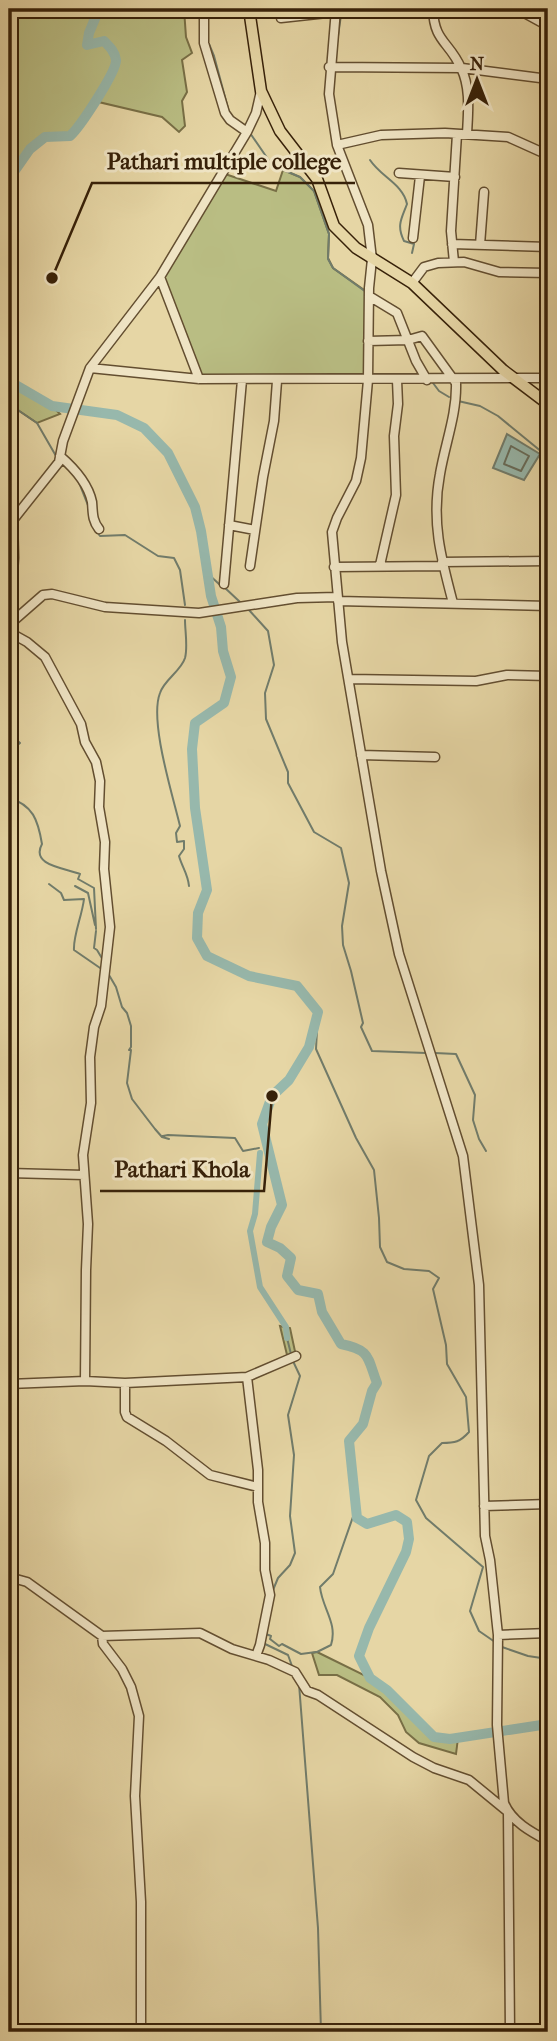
<svg xmlns="http://www.w3.org/2000/svg" width="557" height="2041" viewBox="0 0 557 2041" font-family="'IM FELL French Canon',serif">
	<rect width="100%" height="100%" fill="#e6d6a5"/>
	<filter id="stains"><feTurbulence type="fractalNoise" baseFrequency=".00286" numOctaves="4"/><feColorMatrix values="0 0 0 0 .2 0 0 0 0 .09 0 0 0 0 .02 0 0 0 .5 -.17"/></filter>
	<radialGradient id="worn" r=".72"><stop offset=".6" stop-color="#630" stop-opacity="0"/><stop offset="1" stop-color="#630" stop-opacity=".3"/></radialGradient>
	<path fill="#b9bd83" stroke="#786f46" stroke-width="2" d="M9,9H184L186,37L192,53L182,60L187,92L182,101L185,126L179,132L162,117L94,101L81,127L70,136L45,137L30,149L9,179Z
		M283,170L300,177L314,191L329,234L328,258L333,268L367,292L368,380L199,379L160,277L222,173L276,191Z
		M9,381L52,406L60,414L37,423L9,404Z
		M280,1326L290,1328L296,1356L288,1359Z
		M317,1652L370,1678L386,1690L434,1737L449,1739L458,1738L456,1754L419,1743L406,1732L398,1715L380,1697L337,1675H319L312,1653Z"/>
	<path fill="#97b8ac" stroke="#717c6b" stroke-width="2" d="M507,434L540,454L524,480L493,468Z"/>
	<g fill="none" stroke-linecap="round" stroke-linejoin="round">
		<path stroke="#676c5a" stroke-width="2" d="M511,446L529,456L521,471L504,464Z"/>
		<path stroke="#717c6b" stroke-width="2" d="M209,44L214,56L229,112
			M336,50L341,15
			M266,91L271,102
			M250,133L272,165L300,177L314,191L329,234L328,259L333,268L366,292
			M305,157L314,165L321,177
			M370,160C381,177 403,184 407,204C402,218 396,225 404,241L414,244L412,253
			M384,301L397,308
			M9,382V381
			M433,383L439,391L449,397
			M458,401L480,406L498,416L548,457
			M9,404L37,423L56,456
			M78,480L89,508
			M9,514L10,517
			M9,530L10,542
			M97,532L100,536L125,535L158,556L174,558L180,570L185,605
			M207,573L219,584
			M224,587L240,602
			M249,610L268,631L274,665L265,693L266,719L288,772V783L314,832L341,848L349,883L342,926L343,945L351,971L363,1023L361,1027L372,1051L426,1053
			M185,620C185,631 188,647 185,658C181,671 164,680 160,693C149,721 173,796 180,826L176,833L177,842L184,841V849L179,856C182,867 188,874 189,886
			M9,676C15,690 9,699 10,713L17,719L9,727L12,730L10,734L20,743L9,752
			M9,798C33,805 38,820 42,844C30,866 66,868 80,874L78,879L94,888L96,929
			M49,884L61,893L64,900L84,899C82,916 73,936 74,950L103,970
			M75,886L88,893L95,925
			M96,931L94,948L97,950L103,960
			M109,975L116,987L122,1007L127,1013L131,1026V1047L129,1050H131L127,1083L132,1099L155,1129L162,1137L169,1139
			M318,1012L316,1049L356,1138L374,1170L379,1218L380,1247L387,1262L404,1269L429,1271L439,1278L433,1289L446,1345L447,1364L466,1397L469,1432C460,1442 455,1443 442,1443L429,1456L416,1500L426,1518L483,1567L470,1611L479,1631L495,1642
			M435,1053L456,1054L475,1095L473,1120L479,1139L486,1151
			M163,1136L168,1135L235,1138L243,1151L259,1148
			M287,1338L291,1354
			M273,1590L278,1578L290,1565L295,1553L290,1516L294,1455L288,1415L300,1376L292,1359
			M266,1634L271,1636L270,1639L279,1646L282,1644L301,1654L316,1652
			M263,1643L288,1655L292,1666
			M502,1647L528,1656L548,1659
			M317,1652L331,1645C338,1623 322,1608 320,1587L333,1574L355,1511
			M299,1684L318,1928L321,2032"/>
		<path stroke="#97b8ac" stroke-width="6" d="M260,1153L255,1214L250,1231L260,1287L286,1327L287,1338"/>
		<path stroke="#97b8ac" stroke-width="10" d="M9,179L30,149L45,137L70,136C80,127 117,71 116,60C115,52 110,47 104,41L87,45L89,33L99,9
			M9,381L52,406L117,415L144,428L168,453L195,507L201,531L211,596L221,627L223,651L231,677L224,703L195,723L192,749L195,808L207,890L198,913L197,938L207,956L249,976L297,986L318,1012L309,1047L289,1080L272,1096L262,1124L282,1205L271,1227L267,1242L280,1248L291,1258L287,1276L298,1290L318,1294L322,1312L341,1344C371,1350 367,1357 377,1383L372,1391L363,1424L349,1441L357,1518L367,1524L396,1515L407,1522L409,1539L406,1552L369,1628L359,1656L370,1678L387,1690L434,1737L450,1739L548,1724"/>
		<defs>
			<path id="minor" d="M204,9V43L225,113L230,120L247,132
				M336,9L329,94L337,145L368,225L372,259L369,288L368,380L361,458L356,481L337,518L332,532L342,642L381,871L399,954L463,1156L479,1285L485,1536L490,1560L498,1635L497,1725L504,1803C512,1822 531,1832 548,1841
				M433,9C434,42 449,41 461,68C471,88 468,113 467,134
				M517,9L548,26
				M281,18L336,12
				M329,67L462,68L548,79
				M337,145L381,135L445,133L508,137L548,155
				M399,173L455,177
				M413,238L420,176
				M452,244L548,247
				M480,245L484,192
				M454,262L451,231L457,134
				M160,277L199,379
				M412,283L424,267L438,263L464,262L499,272L548,273
				M369,296L397,313L416,361L427,380
				M368,341L408,340L422,336L456,383C457,414 445,444 440,474C431,521 441,558 453,603
				M90,368L199,379L548,378
				M60,456C74,468 88,483 92,502C93,513 92,520 99,529
				M229,525L255,530
				M442,562L548,561
				M380,565L396,495L394,436L398,404L397,380
				M250,566L263,477L274,421L277,381
				M334,567L443,566
				M224,584L242,380
				M338,601L548,606
				M11,623L43,595L52,594L105,607L199,613L297,598L337,597
				M9,632L27,642L45,657L81,724L85,742L96,762L100,781L99,807L105,842L104,869L110,927L101,1006L94,1027L90,1057L91,1103L83,1155L88,1224L86,1270L85,1381
				M9,632L14,558L13,520L59,462L63,441L90,368L160,277L247,132L256,113L261,91
				M349,679L476,681L507,675L548,676
				M361,755L435,757
				M9,1173L84,1175
				M247,1377L296,1356
				M125,1383L247,1377L258,1470V1502L265,1543V1570L270,1595L260,1645L256,1656
				M9,1384L85,1381L125,1383V1412L127,1417L166,1441L210,1475L258,1487
				M484,1506L548,1504
				M9,1577L27,1582L102,1636L200,1633L232,1649L269,1660L295,1672L307,1691L318,1695L413,1757L434,1768L469,1780L508,1812L510,2032
				M498,1635L548,1633
				M102,1636L103,1644L122,1669L131,1687L139,1716L135,1796L141,1902V2032"/>
			<path id="major" d="M249,9L261,91L280,131L317,179L334,226L356,248L412,283L503,370L548,404"/>
		</defs>
		<use href="#minor" stroke="#634e30" stroke-width="11"/>
		<use href="#major" stroke="#372109" stroke-width="13"/>
		<use href="#minor" stroke="#efe4c4" stroke-width="8"/>
		<use href="#major" stroke="#e6d6a5" stroke-width="10"/>
	</g>
	<path fill="none" stroke="#372109" stroke-width="2.5" d="M52 278L92 183H355M272 1096L264 1191H100"/>
	<g fill="#372109" stroke="#efe4c4" stroke-width="2.5">
		<circle cx="52" cy="278" r="7"/>
		<circle cx="272" cy="1096" r="7"/>
	</g>
	<g font-size="23" text-anchor="middle" font-weight="bold" fill="#372109" stroke="#efe4c4" stroke-width="6" stroke-linejoin="round" paint-order="stroke">
		<text x="224" y="169">Pathari multiple college</text>
		<text x="182" y="1177">Pathari Khola</text>
	</g>
	<rect width="557" height="2041" fill="none" stroke="#e6d6a5" stroke-width="35"/>
	<rect x="10" y="10" width="536" height="2020" fill="none" stroke="#372109" stroke-width="3.5"/>
	<rect x="18" y="18" width="522" height="2006" fill="none" stroke="#372109" stroke-width="2"/>
	<g transform="translate(477 80)" stroke="#efe4c4" stroke-width="5" paint-order="stroke">
	<path d="M0-5L12 26L0 18L-12 26Z" fill="#372109"/>
	<text y="-10" font-size="19" font-weight="bold" text-anchor="middle" fill="#372109">N</text>
	</g>
	<rect width="100%" height="100%" filter="url(#stains)"/>
	<rect width="100%" height="100%" fill="url(#worn)"/>
</svg>
